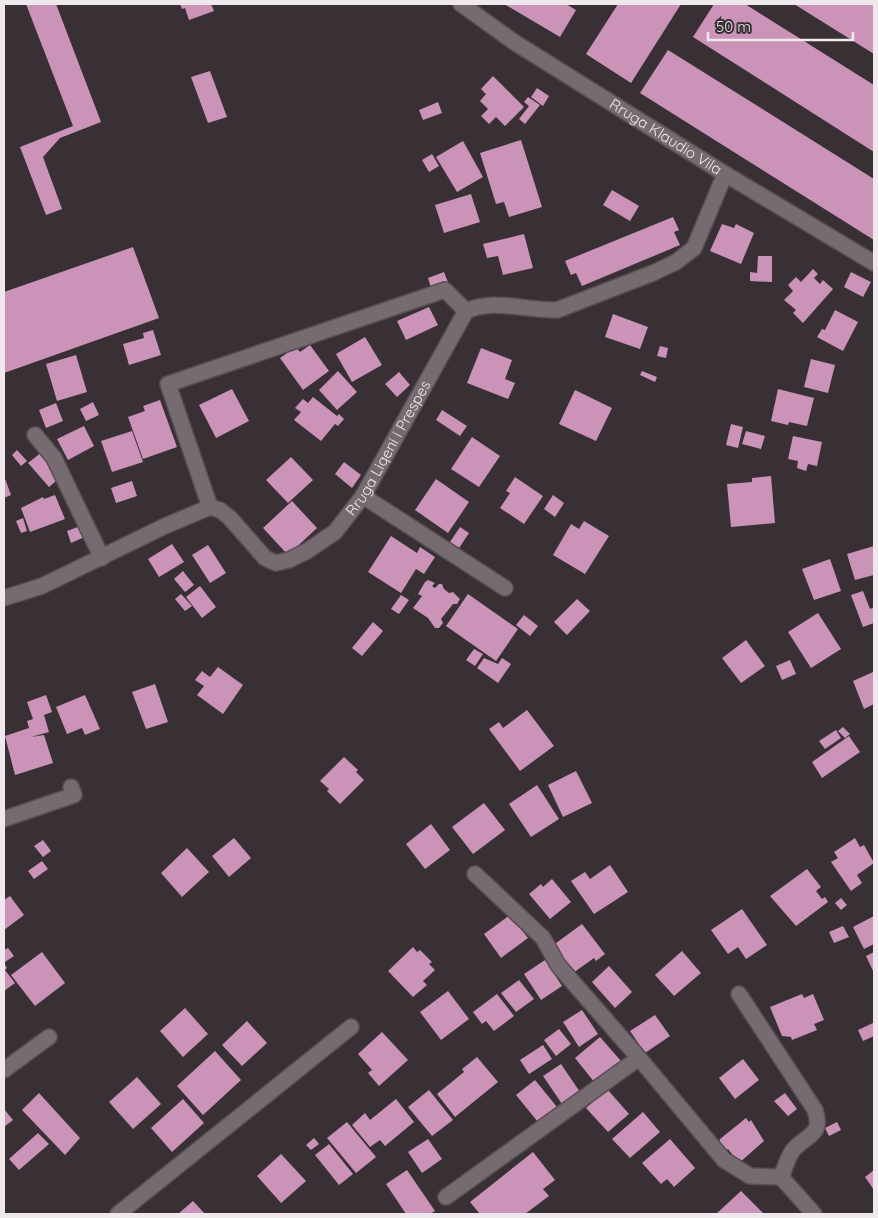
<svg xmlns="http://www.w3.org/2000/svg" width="878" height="1218" viewBox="0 0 878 1218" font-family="Quicksand,sans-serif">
	<rect width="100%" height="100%" fill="#383035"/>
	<path fill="#cb93b7" d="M26,4H56L101,122L60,138L43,157L62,209L46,215L20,147L73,126Z
		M180,4H211L214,11L189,20L185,8L182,9Z
		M504,4H566L576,10L560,37Z
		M618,4H681L631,83L586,54Z
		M714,4H745L874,85V152L693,37Z
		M794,4H874V54Z
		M668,50L874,179V240L640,93Z
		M210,71L227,117L208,123L191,77Z
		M493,76L524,107L505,126L496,117L489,124L481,116L488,109L480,101L486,94L481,89Z
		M537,88L549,96L543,106L531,97Z
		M528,97L540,105L525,124L519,119L529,106L524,102Z
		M438,102L442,113L423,120L419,110Z
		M521,140L542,207L509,217L504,202L496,204L480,153Z
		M463,141L483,177L457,192L436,157Z
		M432,154L439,166L429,172L422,160Z
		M612,190L639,206L630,221L603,205Z
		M471,194L480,222L444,233L435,205Z
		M673,217L679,230L674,232L680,245L582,286L576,273L571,275L565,261Z
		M722,224L734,228L736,224L754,233L741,264L710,251Z
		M524,234L533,268L503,275L498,256L487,258L483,244Z
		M133,247L159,318L4,373V292Z
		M758,256H772V282L750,281V272L757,273Z
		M813,269L818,274L814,278L820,284L823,280L833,289L803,323L793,313L796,310L784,300L793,291L788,285L796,277L801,282Z
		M444,272L449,285L432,291L428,278Z
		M851,272L871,282L863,297L844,287Z
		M429,307L438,325L406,340L397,321Z
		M835,310L858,322L843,351L817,337L822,329L825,330Z
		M613,314L648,327L640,349L605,337Z
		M153,330L161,355L129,365L123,344L144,338L143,333Z
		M365,337L382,365L352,382L336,354Z
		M310,345L329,371L303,390L280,358L296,347L300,352Z
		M660,346L668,348L666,358L657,356Z
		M481,348L512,360L505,379L515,383L508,399L467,383Z
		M76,355L87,392L57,401L46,364Z
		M811,359L835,365L828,393L804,387Z
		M338,371L357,392L337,410L319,390Z
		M642,371L657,377L655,382L640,375Z
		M399,372L410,385L397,397L385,384Z
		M232,389L249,421L216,438L199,405Z
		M778,389L814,398L807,426L789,422L788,425L771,421Z
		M575,390L612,408L596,441L559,424Z
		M313,397L337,416L339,414L344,419L338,426L335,424L321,441L294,420L301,412L295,408L303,399L308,403Z
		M160,400L177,447L143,459L128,417L145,411L143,406Z
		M93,402L99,415L86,421L80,409Z
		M56,403L63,421L46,428L39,410Z
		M442,410L467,426L460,436L436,420Z
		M731,424L743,427L738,448L726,445Z
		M84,426L94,446L68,460L57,439Z
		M132,431L143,462L112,472L101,441Z
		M746,431L765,436L761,449L742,444Z
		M793,436L822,442L817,466L808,464L806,471L797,468L798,461L788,459Z
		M472,437L500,456L479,487L451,469Z
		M17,450L27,461L21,466L12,455Z
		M42,452L62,476L49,487L28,463Z
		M291,457L313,480L288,503L266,480Z
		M344,462L361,475L352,488L335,474Z
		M4,476L11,495L4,498Z
		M771,476L775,523L731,527L727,484L752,482V478Z
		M515,477L543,496L524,524L500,508L510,493L506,491Z
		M436,479L469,502L448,533L415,510Z
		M132,481L137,496L116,503L111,488Z
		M55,495L65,519L30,532L21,508L43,497L44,499Z
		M553,495L564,503L555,517L544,509Z
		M292,501L317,528L288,555L263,528Z
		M23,518L27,531L21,533L16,521Z
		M584,521L609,536L585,574L553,555L571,524L579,529Z
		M83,525L87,536L71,543L67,531Z
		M460,527L469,533L459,548L450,542Z
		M391,536L417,553L420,547L435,557L424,574L416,569L401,593L368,572Z
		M172,544L184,562L159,577L148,559Z
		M208,545L226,573L210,583L192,555Z
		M874,546V575L855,580L847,554Z
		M830,559L841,591L814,600L802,569Z
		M183,571L194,585L185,592L174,579Z
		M428,580L435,583L432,586L435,588L439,584H442L444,589L449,593L453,592L460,599L457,604H453L441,619L443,623L439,628H435L428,618L413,608L422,596L418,594L425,582Z
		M200,586L216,607L202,618L186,597Z
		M863,591L870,609L874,607V623L863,627L851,595Z
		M181,594L192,606L185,611L175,599Z
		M468,594L518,629L496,661L446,626Z
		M401,595L409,600L399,614L391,609Z
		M577,599L590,611L567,635L554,622Z
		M818,613L841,649L811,668L788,632Z
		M524,615L538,626L530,636L516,625Z
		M373,622L383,631L362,656L352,648Z
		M746,640L765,666L741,683L722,658Z
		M474,649L483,654L475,666L466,660Z
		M484,658L498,664L502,658L511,664L498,683L477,668Z
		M790,660L796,674L782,680L776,666Z
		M218,667L243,685L223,714L197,695L204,686L195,680L202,671L210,677Z
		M873,672L874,704L864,709L853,681Z
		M155,684L168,722L146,729L132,692Z
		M46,695L52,712L44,715L49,732L31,737L44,735L53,763L15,775L5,736L29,728L27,721L33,719L27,702Z
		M85,695L100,729L85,735L82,728L67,734L56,707Z
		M527,710L554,746L520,771L489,729L499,722L503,728Z
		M843,727L850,734L845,738L838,731Z
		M836,730L841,738L825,749L819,741Z
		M849,736L860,752L822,778L812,762Z
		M344,757L358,770L356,772L364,780L340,804L327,791L329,789L320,781Z
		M576,771L592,803L563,817L548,785Z
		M537,785L559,819L531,837L509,804Z
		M484,803L505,830L473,854L452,827Z
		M431,824L450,850L425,869L406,844Z
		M234,838L251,858L229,877L212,856Z
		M855,838L860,847L864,845L874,863L857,875L862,883L851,891L831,862L838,858L834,852Z
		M43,840L51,851L43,857L34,846Z
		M187,848L209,872L182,897L161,873Z
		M42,861L48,869L34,879L28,871Z
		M610,865L628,892L594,914L571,881L585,872L590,879Z
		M807,869L821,887L816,891L822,899L825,897L828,902L796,926L770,896Z
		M552,879L571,902L550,919L529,894L541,884L543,887Z
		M10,896L24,915L4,930V900Z
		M841,898L847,905L841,910L835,903Z
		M742,909L767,945L746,959L738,947L728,954L711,930Z
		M510,915L528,938L501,958L484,934Z
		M874,916V944L864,949L853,927Z
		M582,924L605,954L596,961L594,958L573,973L552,946Z
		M843,926L849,937L834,943L829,932Z
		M413,947L417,952L420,950L432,962L429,964L435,970L423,981L427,985L413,997L388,971Z
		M8,948L14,956L5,962L4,950Z
		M682,951L701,973L674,996L655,975Z
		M42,952L65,983L35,1006L11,975Z
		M874,952V973L866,956Z
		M545,960L562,986L541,1000L524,974Z
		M4,963L7,968L5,970L15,983L4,991Z
		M609,966L632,992L615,1008L592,982Z
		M519,980L534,999L516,1012L501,993Z
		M448,991L469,1019L441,1040L420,1012Z
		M497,994L514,1016L494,1031L486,1021L482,1024L473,1012Z
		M802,994L804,998L813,994L824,1020L814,1024L817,1030L792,1040L791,1037L782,1036L770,1007Z
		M185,1008L208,1034L183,1057L160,1031Z
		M582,1010L598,1034L579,1047L563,1022Z
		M655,1015L670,1036L645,1053L630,1031Z
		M247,1021L267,1043L242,1066L222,1045Z
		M873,1023L874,1036L863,1041L858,1030Z
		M559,1029L571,1044L556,1056L544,1040Z
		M382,1032L408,1060L379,1086L368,1073L372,1070L358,1054Z
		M600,1037L621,1061L595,1083L575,1058Z
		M543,1045L552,1059L529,1074L520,1060Z
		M215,1051L241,1080L203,1115L177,1086Z
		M477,1057L498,1082L455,1117L437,1094L464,1072L462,1069Z
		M743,1059L759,1080L735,1099L719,1078Z
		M561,1064L580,1092L562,1104L543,1076Z
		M137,1077L161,1104L133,1129L109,1102Z
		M535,1080L557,1107L538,1122L516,1095Z
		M607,1089L629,1114L608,1132L586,1108Z
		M429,1090L453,1120L432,1136L408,1107Z
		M39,1093L80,1138L65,1155L22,1110Z
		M785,1093L797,1109L788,1116L774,1101Z
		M183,1099L204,1123L172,1152L151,1128Z
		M396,1099L414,1122L385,1146L380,1140L370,1147L352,1125L365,1113L370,1120Z
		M4,1109L13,1120L4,1127Z
		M643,1112L660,1132L630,1158L612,1139Z
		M746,1118L749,1122L751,1120L764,1141L739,1163L728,1149L725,1151L719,1143L720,1139Z
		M347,1122L376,1157L356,1173L327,1138Z
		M837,1122L841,1130L829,1136L825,1128Z
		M38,1133L49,1144L19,1170L9,1159Z
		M314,1138L319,1144L311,1150L306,1145Z
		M428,1139L442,1159L422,1173L408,1152Z
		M670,1139L695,1168L674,1187L667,1179L661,1184L642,1163Z
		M329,1144L353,1174L339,1185L315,1155Z
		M533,1152L555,1180L543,1189L549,1196L525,1214H480L470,1202Z
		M281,1154L306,1181L281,1203L257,1176Z
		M407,1170L435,1211L430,1214H406L386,1184Z
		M874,1170V1190L865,1177Z
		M741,1191L764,1214H716Z
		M193,1201L205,1214H178Z"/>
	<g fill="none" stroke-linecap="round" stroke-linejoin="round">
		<defs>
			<g id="minor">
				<path id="s1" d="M461,4L514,42L725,174L874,263"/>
				<path d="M35,435L54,458L102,558"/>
				<path d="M363,496L505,588"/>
				<path d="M210,507L168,384L445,290L466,311"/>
				<path id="s2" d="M4,598L42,586L165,526L210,507L220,510L230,518L265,558L276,563L289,560L307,551L335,532L363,496L466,311C494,298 527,311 557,310L653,273L676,262L694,248L725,174"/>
				<path d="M4,819L74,795L71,787"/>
				<path d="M475,874L543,938L558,965L639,1058"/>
				<path d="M4,1070L49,1037"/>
				<path d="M781,1177L814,1214"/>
				<path d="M446,1197L639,1058L724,1160L750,1176L781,1177C785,1169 788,1154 795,1148C809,1134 823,1134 815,1110L739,994"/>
				<path d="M118,1214L351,1027"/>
			</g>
		</defs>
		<use href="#minor" stroke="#564e53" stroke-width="18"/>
		<use href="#minor" stroke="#756b71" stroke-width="15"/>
	</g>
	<g text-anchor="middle" stroke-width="5" stroke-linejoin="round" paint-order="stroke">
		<g font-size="15" fill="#efe9ed" stroke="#383035">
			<text dy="5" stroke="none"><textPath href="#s1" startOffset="244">Rruga Klaudio Vila</textPath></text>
			<text dy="5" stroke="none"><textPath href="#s2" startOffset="481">Rruga Liqeni i Prespes</textPath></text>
		</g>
	</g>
	<rect width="878" height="1218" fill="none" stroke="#efe9ed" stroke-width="10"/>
	<path d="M708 32v8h145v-8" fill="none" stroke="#efe9ed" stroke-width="2.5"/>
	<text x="716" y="32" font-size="15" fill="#efe9ed" stroke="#383035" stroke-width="4" paint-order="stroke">50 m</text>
</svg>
